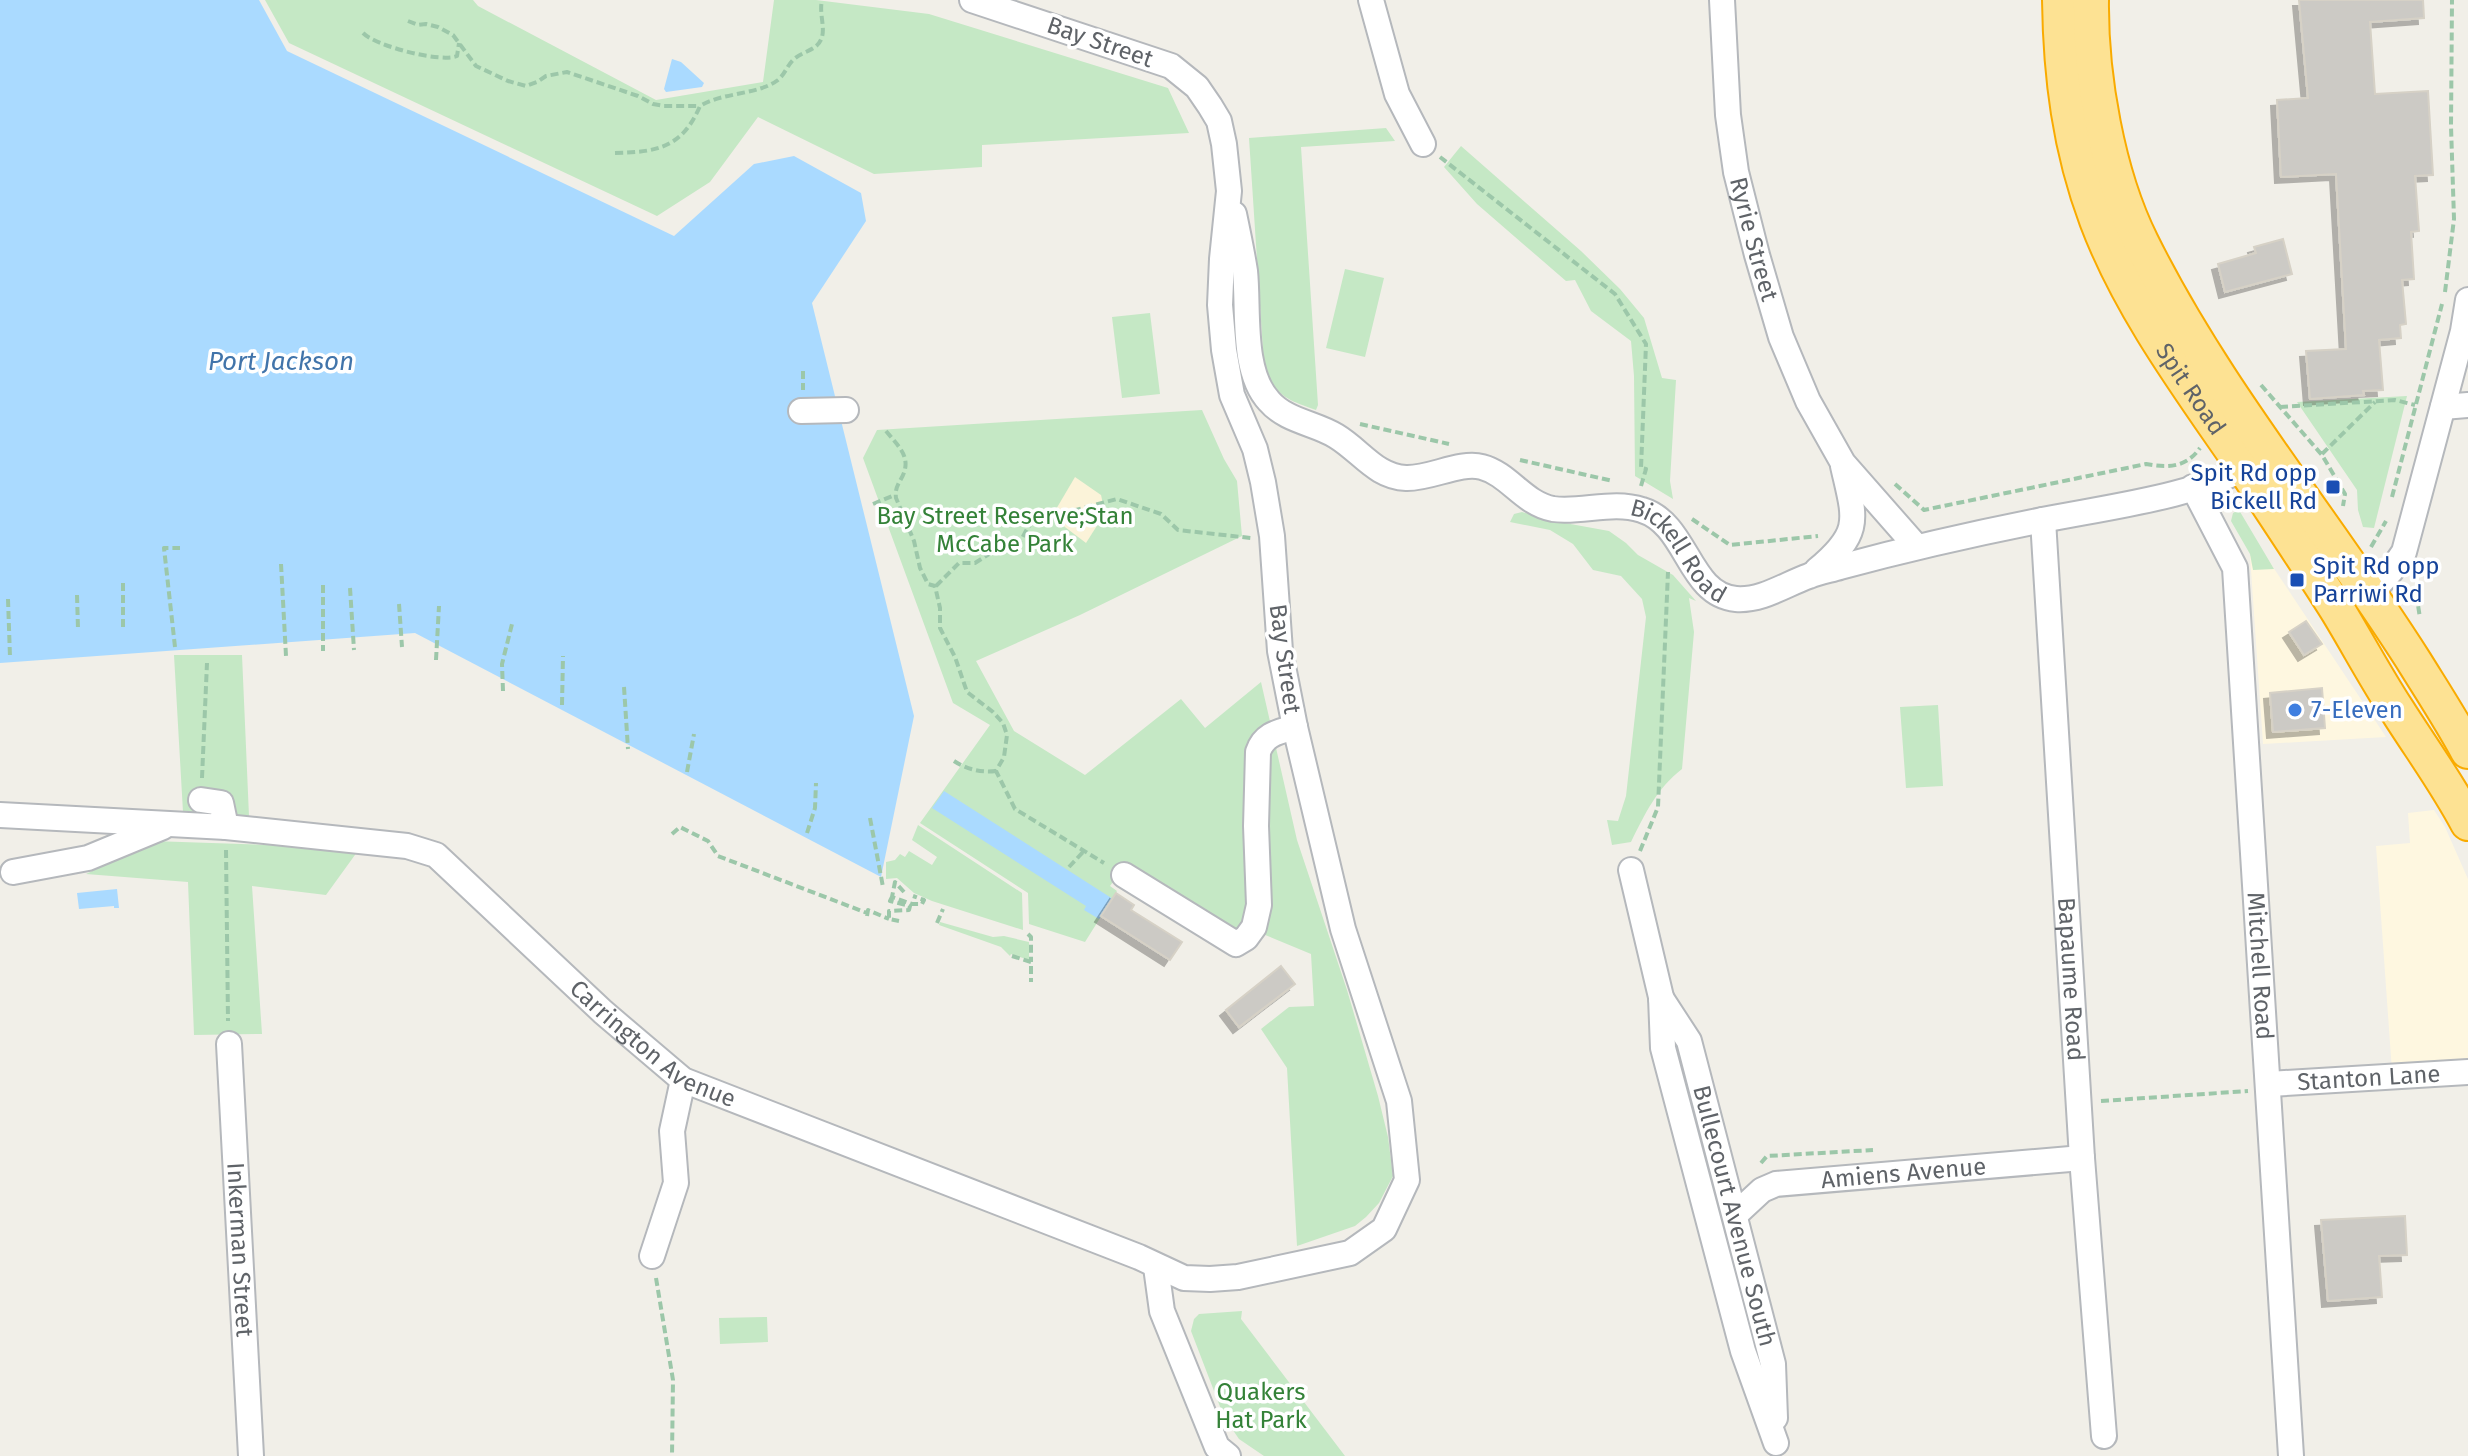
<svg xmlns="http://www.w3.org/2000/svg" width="2468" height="1456" viewBox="0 0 2468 1456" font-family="'Fira Sans',sans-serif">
	<defs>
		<filter id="shadow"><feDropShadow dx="-6" dy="6" stdDeviation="0" flood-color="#0004"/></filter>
	</defs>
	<rect width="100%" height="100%" fill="#f1efe8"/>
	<path fill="#fef7e0" d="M2265,555L2386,737L2263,744L2250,556Z
		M2434,810L2445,827L2468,879V1066L2392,1071L2376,846L2410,843L2408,813Z"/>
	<path fill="#c5e8c5" d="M265,0H473L478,6L656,100L763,82L774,0H816L929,14L1168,88L1189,133L982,145V167L874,174L758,117L710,182L657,216L289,43Z
		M1386,128L1395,141L1301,147L1318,405L1316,410C1287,400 1275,396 1264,366L1249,138Z
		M1461,146L1581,251L1620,289L1644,318L1662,378L1676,380L1670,481L1673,499L1635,476L1634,376L1631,341L1591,311L1575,280L1566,281L1477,204L1444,167Z
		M1345,269L1384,278L1365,357L1326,348Z
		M1150,313L1160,394L1122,398L1112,317Z
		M2407,396L2374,528L2363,527L2358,510L2357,490L2297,402Z
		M1202,410L1224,459L1237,481L1242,536L1080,615L976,661L1014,731L1085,775L1181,699L1205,728L1261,682L1297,840L1347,990L1378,1096L1388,1137L1393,1176L1379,1203L1366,1217L1355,1226L1297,1246L1287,1068L1261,1029L1289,1007L1314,1006L1311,954L1263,934L1233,935L1123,868L1110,886L1117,891L1085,942L1029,924L1028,893L920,823L990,725L953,703L863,458L877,430Z
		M2239,510L2274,569L2253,570L2250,554L2231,521L2233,513Z
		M1522,512L1554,521L1609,531L1626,543L1638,555L1673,575L1696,601L1689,598L1694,632L1682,769C1657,788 1645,814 1631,842L1612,845L1607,820L1618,821L1626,796L1646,617L1642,599L1621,576L1593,570L1573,544L1550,530L1510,522L1514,514Z
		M174,655H242L249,816L183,812Z
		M1938,705L1943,786L1906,788L1900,707Z
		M918,825L1022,893L1023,930L932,901L914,893L897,878L886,879V862L895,860L900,854L905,857L909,851L932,865L937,857L912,840Z
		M152,841L360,848L326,895L252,886L262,1034L194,1035L188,882L86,874Z
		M940,922L993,937L1004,936L1029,942V960L1011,954L1010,956L1001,947L939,925Z
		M1242,1311L1241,1319L1345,1456H1264L1239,1439L1224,1417L1191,1331L1194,1319L1199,1314Z
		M767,1317L768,1342L720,1344L719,1318Z"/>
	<path fill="#fbf3d9" d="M1075,477L1101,495L1105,513L1086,543L1057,521L1055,511Z"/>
	<path fill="#aadaff" d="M0,0H259L287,51L674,236L754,164L794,156L861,193L866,221L812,303L914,716L881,877L415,633L0,663Z
		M672,59L681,62L704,83L702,87L666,92L664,89Z
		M944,791L1113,899L1099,919L1084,910L1086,906L932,808Z
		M117,889L119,908H114V906L79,909L77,893Z"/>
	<path fill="#cccac5" stroke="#d6d1c6" stroke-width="2" filter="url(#shadow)" d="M2299,0H2423L2424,18L2370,22L2375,94L2428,91L2433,175L2415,176L2419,231L2411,232L2414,279L2402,280L2406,324L2400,325L2401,338L2379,340L2383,390L2363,391L2364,395L2310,399L2306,351L2346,349L2336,174L2281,177L2277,100L2308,98Z
		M2283,239L2292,274L2225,292L2218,264L2256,253L2254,247Z
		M2306,621L2322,644L2304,655L2289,632Z
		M2322,688L2325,728L2273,732L2270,693Z
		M1116,893L1134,905L1131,910L1182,942L1170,960L1101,916Z
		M1281,966L1295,984L1239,1027L1226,1010Z
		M2405,1216L2407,1255L2379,1256L2382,1297L2328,1301L2321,1220Z"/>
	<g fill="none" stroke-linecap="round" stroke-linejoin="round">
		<defs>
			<g id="minor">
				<path d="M1371,0L1397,94L1423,144"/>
				<path id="s1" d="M1722,0L1728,115L1736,172L1757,255L1781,337L1808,401L1843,463L1916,546"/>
				<path id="s2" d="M1234,214C1238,233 1242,252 1245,271C1249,309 1241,371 1269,401C1286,421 1315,423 1336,436C1361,451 1376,477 1406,478C1430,479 1460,461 1482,467C1509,474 1524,504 1553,509C1582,513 1613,500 1642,510C1688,524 1688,595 1736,599C1762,601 1786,584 1809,576C1819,572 1830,570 1840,567C1910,548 1981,532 2053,518C2116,506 2201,495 2256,462"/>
				<path d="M2443,407L2468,405"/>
				<path d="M801,411L846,410"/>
				<path id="s3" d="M2193,487L2235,568L2291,1456"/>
				<path id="s4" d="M2043,520L2082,1158L2104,1436"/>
				<path d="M1817,570C1863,532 1855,519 1843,466"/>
				<path d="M2371,593L2391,571L2404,552L2463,331L2468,300"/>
				<path d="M201,800L221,803L226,827"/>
				<path id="s5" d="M0,815L226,827L407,846L436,855L603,1012L683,1080L1139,1257L1184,1278L1210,1279L1238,1277L1350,1253L1384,1229L1407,1180L1399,1101L1343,929L1295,727L1280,651L1272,536L1263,482L1255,449L1232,395L1224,350L1220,305L1222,259L1229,191L1224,144L1219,121L1210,106L1197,87L1171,66L972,0"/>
				<path d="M1631,870L1661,997L1663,1048L1743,1351L1776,1443"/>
				<path d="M13,872L88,858L163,827"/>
				<path d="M1124,875L1236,944L1246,938L1254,927L1259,905L1256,826L1258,752C1264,734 1278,732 1295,727"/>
				<path id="s6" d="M1661,998L1689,1041L1773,1364L1775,1418"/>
				<path id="s7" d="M229,1044L251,1456"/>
				<path id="s8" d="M2269,1084L2468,1072"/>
				<path id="s9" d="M1735,1215L1762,1190L1776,1184L2082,1158"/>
				<path d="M652,1256L676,1183L672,1131L683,1080"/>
				<path d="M1156,1267L1162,1311L1217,1447L1228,1456"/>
			</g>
			<g id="highway">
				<path id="s10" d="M2060,0C2061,76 2070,148 2097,220C2130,308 2189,387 2242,464C2274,513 2307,562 2338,611C2358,644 2376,678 2397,710C2421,748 2447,783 2468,823"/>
				<path d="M2091,0C2090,75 2107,174 2141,242C2215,392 2326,522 2415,663C2433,692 2452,721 2468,751"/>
			</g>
		</defs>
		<use href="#minor" stroke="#b5b8bc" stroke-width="28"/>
		<use href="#highway" stroke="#f9ab00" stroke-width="38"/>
		<path stroke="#9cc7a9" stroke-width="4" stroke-dasharray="8 4" stroke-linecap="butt" d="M408,21L418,25L426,24L438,27L453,35L476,66L508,81L526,86L537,82L546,76L567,72L638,96L653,104L664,106H700
			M363,33C376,46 440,63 457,56L459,43
			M615,153C657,152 682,148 700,106C723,92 758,95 778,80C785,74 787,66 793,60C802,51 818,51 822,37C825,26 819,13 822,0
			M1440,157L1615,294L1646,344L1641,468L1646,469L1641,486
			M2445,292L2454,219L2451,126L2452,0
			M803,371V390
			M2261,385L2322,455L2345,494L2343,506
			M2280,407L2395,400L2415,405
			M1360,424L1449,444
			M886,431C899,447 913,458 901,479C897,486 895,490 896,498L914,541L920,568L928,584L935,586L940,608V628L955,657L967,692L993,712L1003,723L1007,735L1004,757L996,771L1015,809L1104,863
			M2322,454L2375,402
			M1520,460L1613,481
			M1895,484L1924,510L2146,464C2167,468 2186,468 2200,448
			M2392,497L2442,304
			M873,504L895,495
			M1692,519L1730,545L1818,536
			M2371,547L2386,521
			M281,564L286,656
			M323,585V651
			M936,586L959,563H975L1008,542L1016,546C1024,539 1025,528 1034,521L1117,499L1161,514L1178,530L1251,538
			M2404,587L2418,605L2420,618
			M350,588L354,650
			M77,595L78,629
			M8,599L10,657
			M399,604L402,647
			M123,627V582
			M175,647L164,548H180
			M436,660L439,606
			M624,687L628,749
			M503,691L502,664L512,624
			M562,705L563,656
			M954,761C966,769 981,773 996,771
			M687,772L694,734
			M202,778L207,663
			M870,818L883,887
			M807,833L815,808L816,783
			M672,834L680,827L708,841L718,856L867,913
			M226,850L228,1021
			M1640,851L1658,807L1668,572
			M1069,867L1084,851
			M904,892L895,882L892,897L912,904H922L924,900L913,896
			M892,897L890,901L910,906L909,910L889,911V919L899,921
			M867,916L868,910L889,919
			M937,923L943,909
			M1028,934L1031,937V962
			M1012,956L1031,962V982
			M2101,1101L2248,1091
			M1761,1163L1767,1156L1873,1150
			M656,1278L673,1380L672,1456"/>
		<use href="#minor" stroke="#fff" stroke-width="24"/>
		<use href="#highway" stroke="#fde293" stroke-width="34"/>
	</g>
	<g fill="#1a4fb4" stroke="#fff" stroke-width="3">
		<rect x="2325" y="479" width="16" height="16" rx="4"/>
		<rect x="2289" y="572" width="16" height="16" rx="4"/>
	</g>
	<circle fill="#3f7fe0" stroke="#fff" stroke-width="3" cx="2295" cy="710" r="8"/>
	<g text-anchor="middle" stroke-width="7" stroke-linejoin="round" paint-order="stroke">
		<g font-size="24" fill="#5f6368" stroke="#fff">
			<text transform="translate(1100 42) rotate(19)" y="8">Bay Street</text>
			<text dy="8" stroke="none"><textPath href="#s1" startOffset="242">Ryrie Street</textPath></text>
			<text dy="8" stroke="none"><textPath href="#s10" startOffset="418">Spit Road</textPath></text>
			<text dy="8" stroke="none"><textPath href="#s2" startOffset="658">Bickell Road</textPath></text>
			<text transform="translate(1285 659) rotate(82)" y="8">Bay Street</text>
			<text dy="8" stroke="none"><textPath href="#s3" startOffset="490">Mitchell Road</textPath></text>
			<text dy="8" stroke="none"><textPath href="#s4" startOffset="460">Bapaume Road</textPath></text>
			<text dy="8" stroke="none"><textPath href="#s5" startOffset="728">Carrington Avenue</textPath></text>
			<text dy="8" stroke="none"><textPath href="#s8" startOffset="100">Stanton Lane</textPath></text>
			<text dy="8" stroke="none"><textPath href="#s9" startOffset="180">Amiens Avenue</textPath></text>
			<text dy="8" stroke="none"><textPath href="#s6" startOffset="232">Bullecourt Avenue South</textPath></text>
			<text dy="8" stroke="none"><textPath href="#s7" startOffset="206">Inkerman Street</textPath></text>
		</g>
		<g font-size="24" fill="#164399" stroke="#fff" text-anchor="end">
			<text x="2317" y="481">Spit Rd opp<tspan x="2317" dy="28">Bickell Rd</tspan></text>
			<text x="2313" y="574" text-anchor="start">Spit Rd opp<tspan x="2313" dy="28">Parriwi Rd</tspan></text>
		</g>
		<g font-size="24" fill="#348238" stroke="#fff">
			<text x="1005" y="524">Bay Street Reserve;Stan<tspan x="1005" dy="28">McCabe Park</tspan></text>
			<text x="1261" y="1400">Quakers<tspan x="1261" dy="28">Hat Park</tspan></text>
		</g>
		<g font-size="24" fill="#366cbe" stroke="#fff" text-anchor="start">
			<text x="2311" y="718">7-Eleven</text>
		</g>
		<g font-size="26" font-style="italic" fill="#4174aa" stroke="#fff">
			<text x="281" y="370">Port Jackson</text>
		</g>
	</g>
</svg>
